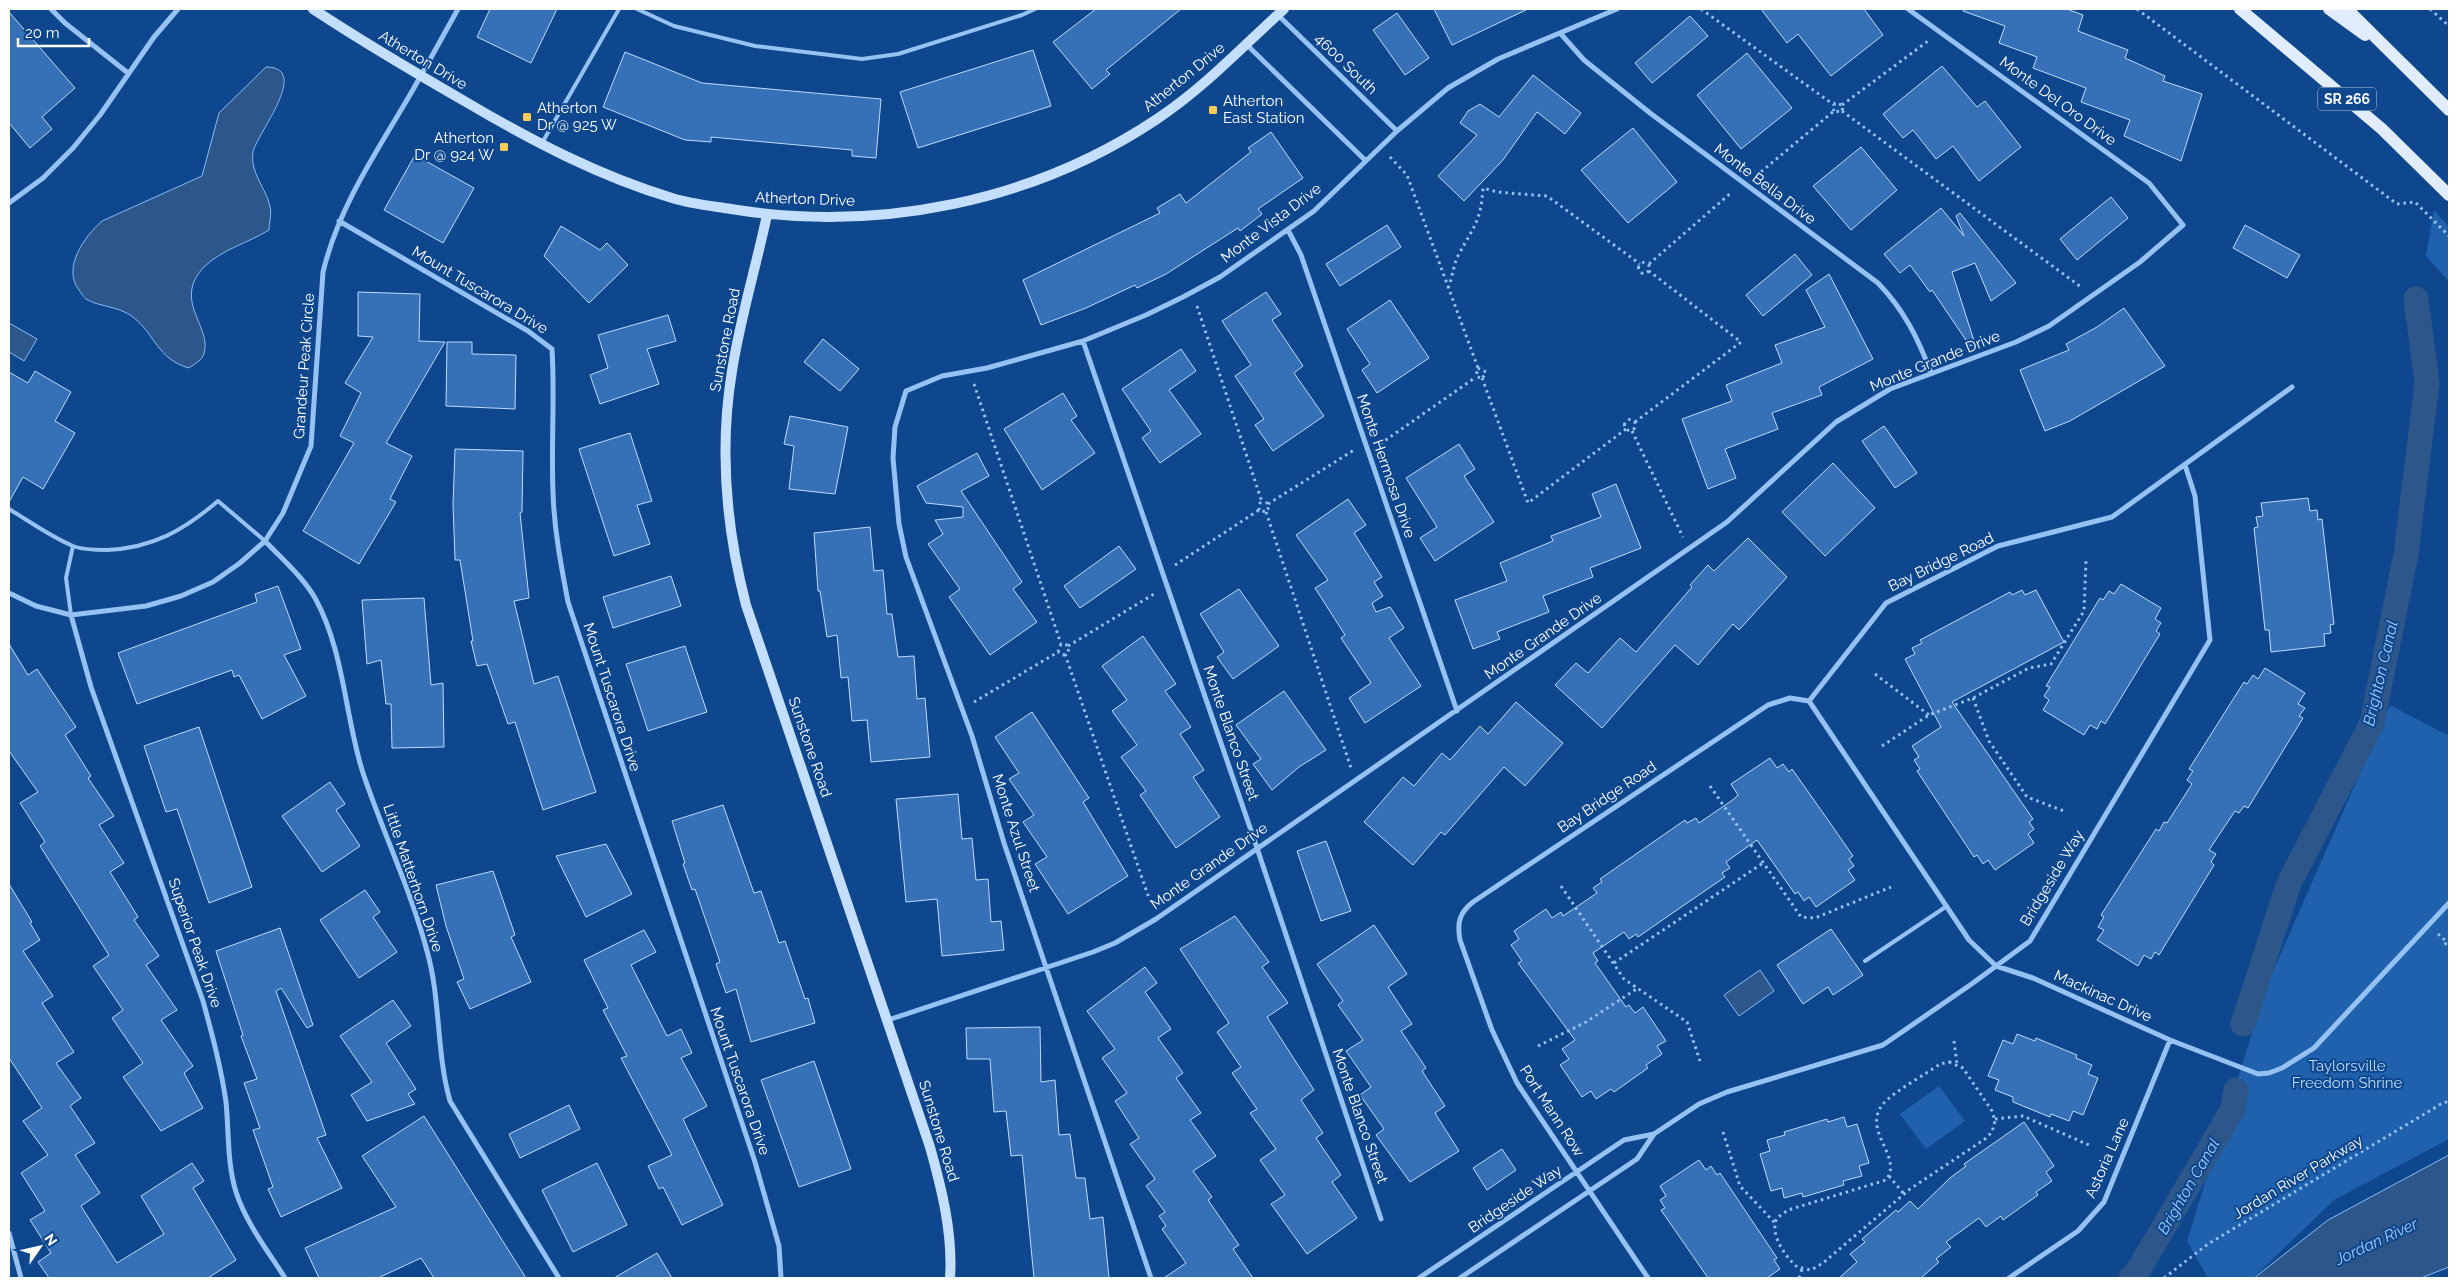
<svg xmlns="http://www.w3.org/2000/svg" width="2458" height="1287" viewBox="0 0 2458 1287" font-family="Raleway,sans-serif">
	<rect width="100%" height="100%" fill="#0e478d"/>
	<path fill="#1f61ad" d="M2434,210L2449,227V282L2426,256Z
		M2390,705L2449,736V1139L2334,1200L2253,1278H2208L2187,1241L2267,985Z
		M1939,1086L1965,1121L1926,1149L1900,1114Z"/>
	<path fill="#2d578b" stroke="#86bcf7" d="M266,67C312,67 256,135 253,152C250,174 266,187 270,207C272,214 269,223 269,230C248,243 223,249 205,266C170,301 215,328 203,356C201,361 194,364 189,368C157,359 155,334 133,317C119,306 99,307 86,299C84,298 81,293 79,290C62,268 84,237 102,221L202,176L219,113Z
		M9,323L37,339L24,361L9,352Z
		M1760,970L1774,991L1739,1016L1724,995Z
		M2449,1155V1267L2421,1278H2254L2328,1220Z"/>
	<g fill="none" stroke-linecap="round" stroke-linejoin="round">
		<path stroke="#2d578b" stroke-width="25" d="M2243,1024L2289,883L2372,723L2406,554L2427,383L2416,299
			M2131,1278L2139,1269L2233,1109L2236,1090"/>
	</g>
	<path fill="#3671b7" stroke="#bcdbfe" d="M490,9H557L531,63L477,37Z
		M1096,9H1181L1106,70L1110,74L1092,89L1053,42Z
		M1434,9H1528L1452,45Z
		M1761,9H1864L1883,35L1831,76L1798,34L1787,43Z
		M1963,9H2067L2083,15L2078,31L2128,50L2125,58L2165,76L2163,81L2202,94L2181,161L2124,136L2130,120L2081,102L2086,88L2033,68L2037,57L1999,43L2005,26L1963,11Z
		M9,12L75,88L42,117L52,129L30,148L9,123Z
		M1397,13L1429,58L1405,75L1373,30Z
		M1690,16L1708,36L1652,83L1635,63Z
		M1033,50L1051,106L918,148L900,92Z
		M625,52L702,83L881,99L876,158L852,156V150L711,137V142L685,140L603,107Z
		M1747,53L1792,108L1741,149L1697,95Z
		M1942,66L1977,107L1985,101L2021,147L1979,181L1953,146L1936,159L1913,130L1903,138L1883,114Z
		M1533,75L1581,113L1565,134L1537,112L1503,160L1464,201L1438,176L1477,135L1460,123L1468,111L1480,104L1499,117Z
		M1633,128L1677,182L1628,223L1581,170Z
		M1271,132L1303,178L1258,209L1262,214L1240,231L1238,228L1166,274L1137,288L1135,285L1086,308L1041,325L1023,280L1160,213L1157,208L1180,194L1186,203L1251,152L1248,148Z
		M1861,147L1897,190L1851,230L1813,186Z
		M415,155L474,188L443,243L384,210Z
		M2111,197L2128,218L2077,260L2060,239Z
		M1941,208L1964,236L1956,216L1960,213L2016,283L1991,301L1975,263L1952,272L1975,344L1970,346L1932,290L1930,292L1910,265L1900,273L1884,254Z
		M1387,225L1401,247L1340,286L1326,264Z
		M2245,225L2300,255L2287,278L2233,248Z
		M561,226L600,250L607,243L628,265L589,303L544,256Z
		M1795,254L1812,275L1763,316L1746,295Z
		M1829,274L1873,359L1819,387L1822,395L1772,413L1778,429L1725,449L1736,478L1708,489L1682,419L1732,401L1726,385L1782,363L1775,345L1825,327L1806,290Z
		M358,292L420,294L419,341L445,342L386,443L412,456L390,499L396,502L359,564L303,531L354,443L340,436L361,393L345,383L373,337L358,336Z
		M1266,292L1281,314L1272,320L1303,366L1294,373L1324,416L1273,451L1255,425L1264,419L1235,376L1251,365L1222,321Z
		M1390,300L1429,358L1377,393L1362,370L1370,364L1347,329Z
		M2124,308L2165,366L2070,421L2045,431L2020,370L2069,350L2066,344L2097,327Z
		M668,315L676,341L647,349L659,384L600,404L590,375L608,368L598,335Z
		M823,339L859,369L840,391L804,362Z
		M447,342H472V354L516,355L515,409L446,406Z
		M1181,349L1196,371L1169,390L1201,434L1160,463L1142,438L1151,431L1122,389Z
		M35,371L71,392L55,421L75,433L43,489L23,477L9,502V372L28,383Z
		M1063,393L1077,416L1071,420L1095,453L1042,490L1004,429Z
		M790,416L848,427L835,494L789,489L794,446L784,444Z
		M1884,426L1917,473L1895,488L1862,441Z
		M630,433L652,501L637,505L650,544L614,556L579,449Z
		M1459,444L1475,469L1464,476L1494,522L1435,561L1420,538L1437,527L1406,478Z
		M455,449L523,451L522,512L520,513L529,598L514,601L534,684L558,676L596,792L543,810L515,722L508,724L487,664L477,666L471,641H473L460,560H455L453,504Z
		M977,453L989,476L961,491L1022,582L1013,589L1037,622L990,655L949,597L960,589L928,544L943,534L935,520L963,517V507L926,503L917,486Z
		M1833,463L1875,508L1825,556L1782,512Z
		M1616,484L1641,548L1590,568L1593,577L1543,596L1549,612L1497,632L1500,639L1473,649L1455,600L1507,581L1500,563L1553,541L1551,536L1601,517L1592,494Z
		M2308,498L2310,511L2317,510L2318,520L2322,519L2334,624L2330,625L2331,633L2324,634L2325,646L2271,652L2269,630H2265L2254,528L2258,527L2256,517L2263,516L2261,503Z
		M1348,499L1366,525L1354,533L1382,577L1374,582L1383,596L1372,603L1376,612L1390,607L1404,628L1389,638L1421,686L1365,723L1349,698L1371,683L1341,638L1345,635L1315,588L1328,580L1296,535Z
		M870,527L874,571L883,570L887,614H892L898,657L914,656L917,699L925,698L930,757L871,762L867,720L852,721L848,677L841,678L837,635L827,637L820,591H818L814,533Z
		M1748,538L1787,577L1739,630L1733,624L1698,665L1675,645L1602,728L1555,685L1576,663L1588,673L1620,638L1636,652L1692,587L1690,585L1708,565L1714,571Z
		M1119,546L1136,569L1080,608L1064,586Z
		M671,576L681,606L613,628L603,597Z
		M2121,584L2161,608L2155,619L2161,623L2156,631L2160,634L2105,724L2101,721L2097,729L2090,725L2084,735L2043,710L2049,700L2044,696L2050,687L2046,686L2100,598L2103,600L2109,591L2114,594Z
		M278,586L301,649L284,655L306,696L262,719L239,675L234,677L232,670L137,704L118,653L257,602L255,594Z
		M1239,589L1279,646L1233,679L1217,657L1224,652L1200,614Z
		M2022,590L2025,595L2036,590L2064,642L1952,702L2033,819L2029,822L2034,829L2028,834L2034,843L1995,870L1988,860L1983,864L1977,855L1974,857L1917,771L1920,769L1914,760L1919,757L1912,746L1941,727L1905,659L1915,654L1912,648L1922,643L1920,640L2010,592L2012,595Z
		M424,598L431,685L443,683L444,747L392,748L391,704H386L381,660L367,664L362,600Z
		M1143,636L1176,684L1165,691L1191,727L1180,734L1204,770L1193,777L1220,817L1176,848L1140,795L1146,791L1121,757L1137,745L1112,711L1127,700L1102,666Z
		M9,644L28,675L37,669L76,727L65,735L91,776L88,778L114,816L99,825L124,863L110,872L138,917L134,920L159,956L146,965L177,1010L161,1020L193,1066L184,1073L203,1108L161,1131L123,1077L143,1063L112,1018L123,1010L93,966L109,955L40,846L45,842L20,803L38,792L9,751Z
		M685,646L707,712L648,731L626,664Z
		M2265,668L2305,693L2298,704L2305,708L2299,716L2303,718L2248,808L2244,806L2239,813L2235,811L2209,850L2216,854L2211,862L2214,865L2159,955L2155,952L2151,959L2144,955L2138,966L2097,940L2104,930L2098,927L2104,917L2101,915L2156,829L2159,831L2164,822L2167,823L2192,784L2187,780L2193,771L2189,769L2244,682L2247,684L2253,675L2258,679Z
		M1284,691L1326,750L1299,767L1272,790L1253,764L1261,759L1236,725Z
		M1516,702L1563,743L1525,786L1504,767L1445,835L1441,832L1413,865L1364,822L1403,777L1414,786L1442,753L1450,760L1480,726L1488,734Z
		M1032,712L1089,798L1083,802L1128,876L1068,914L1035,864L1047,857L1023,822L1034,815L1009,779L1019,773L995,737Z
		M199,727L252,887L209,903L177,809L166,812L144,746Z
		M1770,758L1777,768L1783,764L1789,772L1792,769L1828,820L1853,856L1849,859L1854,866L1848,870L1855,880L1816,907L1809,897L1804,901L1798,892L1795,894L1757,840L1726,862L1730,868L1722,873L1725,877L1674,912L1638,937L1636,934L1629,939L1624,932L1593,953L1598,961L1595,963L1626,1007L1629,1005L1635,1013L1643,1007L1666,1041L1657,1046L1662,1054L1646,1065L1648,1068L1614,1092L1611,1089L1596,1099L1591,1091L1582,1097L1560,1065L1569,1059L1562,1049L1575,1040L1518,963L1522,961L1511,945L1519,939L1514,931L1546,909L1552,918L1561,912L1563,916L1597,893L1593,888L1602,882L1600,879L1685,820L1687,823L1696,818L1699,823L1734,799L1738,795L1731,784Z
		M330,782L345,804L336,810L360,846L322,872L282,816Z
		M958,794L962,839L972,838L976,880L988,879L991,922L1001,921L1004,950L942,956L937,899L906,902L896,799Z
		M723,805L754,893L761,891L779,943L785,941L805,999L808,998L815,1023L751,1042L736,989L726,993L716,964L720,962L695,889L692,890L683,864L685,863L672,821Z
		M1326,841L1351,911L1321,921L1297,851Z
		M606,844L632,894L586,917L556,856Z
		M493,871L515,935L511,937L531,982L470,1009L457,982L464,979L446,926L436,885Z
		M9,884L32,922L30,923L40,940L23,951L53,996L42,1003L74,1052L56,1063L81,1098L70,1106L95,1143L75,1155L100,1193L81,1206L117,1263L164,1234L141,1196L192,1163L204,1181L193,1188L236,1260L208,1278H49L38,1262L51,1253L30,1220L45,1211L21,1173L48,1155L23,1121L42,1108L9,1058Z
		M365,890L380,912L373,917L397,952L359,978L320,920Z
		M1235,916L1269,962L1262,967L1288,1003L1267,1017L1314,1090L1301,1100L1323,1133L1316,1138L1341,1175L1332,1182L1357,1218L1307,1254L1271,1204L1285,1195L1260,1160L1276,1149L1250,1113L1257,1109L1232,1073L1241,1067L1217,1032L1229,1023L1180,949Z
		M1374,925L1407,974L1388,987L1412,1024L1401,1031L1426,1068L1422,1071L1445,1106L1435,1113L1459,1151L1410,1182L1376,1135L1384,1129L1360,1095L1371,1087L1346,1051L1363,1040L1338,1005L1343,1001L1317,964Z
		M280,928L313,1025L307,1028L281,988L276,991L326,1135L317,1138L342,1188L281,1217L268,1189L273,1187L253,1130L260,1128L244,1083L257,1079L241,1036L243,1035L216,951Z
		M1831,929L1863,975L1833,995L1828,987L1803,1004L1777,965Z
		M644,930L656,952L631,965L667,1036L681,1029L692,1053L681,1058L707,1106L683,1119L723,1205L682,1225L663,1187L659,1189L648,1166L672,1155L621,1058L627,1056L603,1010L608,1008L584,960Z
		M1145,967L1157,983L1145,992L1171,1029L1158,1038L1183,1073L1176,1078L1201,1113L1190,1120L1216,1156L1193,1171L1212,1197L1208,1200L1239,1245L1233,1249L1253,1278H1164L1186,1263L1162,1229L1166,1226L1159,1216L1165,1212L1146,1186L1155,1179L1130,1144L1139,1138L1115,1101L1127,1093L1102,1058L1115,1049L1087,1011Z
		M393,1000L411,1026L386,1043L416,1089L408,1094L415,1104L367,1121L351,1095L372,1082L340,1036Z
		M1040,1027L1041,1082L1055,1080L1059,1135L1070,1134L1076,1178H1085L1090,1219L1103,1217L1109,1278H1034L1022,1155L1011,1156L1006,1111L994,1112L990,1059H967L966,1028Z
		M2017,1034L2035,1041L2036,1038L2077,1055L2076,1058L2092,1065L2088,1074L2098,1078L2083,1115L2073,1111L2069,1121L2051,1114L2050,1117L2013,1102V1097L1995,1090L1999,1080L1988,1076L2003,1040L2013,1044Z
		M814,1061L851,1169L799,1187L761,1080Z
		M569,1105L580,1129L520,1158L509,1134Z
		M424,1116L526,1278H434L421,1258L378,1278H319L305,1248L396,1207L362,1156Z
		M1844,1117L1847,1127L1857,1124L1869,1163L1859,1166L1862,1176L1843,1181L1844,1185L1803,1197L1802,1193L1784,1198L1782,1188L1771,1191L1760,1154L1770,1151L1767,1140L1785,1135L1784,1132L1827,1119L1828,1122Z
		M2024,1122L2054,1166L2046,1172L2052,1181L2036,1192L2038,1195L2003,1220L2001,1216L1986,1227L1979,1218L1946,1242L1951,1247L1936,1259L1939,1262L1921,1278H1839L1857,1262L1850,1254L1865,1242L1862,1239L1896,1210L1898,1212L1910,1201L1918,1209L1950,1178L1966,1166L1964,1164Z
		M1502,1149L1516,1170L1487,1190L1473,1168Z
		M1699,1160L1706,1170L1711,1166L1717,1175L1720,1173L1777,1258L1774,1260L1780,1269L1767,1278H1708L1661,1210L1665,1208L1660,1200L1666,1196L1660,1186Z
		M597,1163L627,1225L573,1252L542,1190Z
		M657,1253L672,1278H614Z"/>
	<g fill="none" stroke-linecap="round" stroke-linejoin="round">
		<path stroke="#95c1f3" stroke-width="3" stroke-dasharray="2.5 4" stroke-linecap="butt" d="M1701,9L1834,105
			M2137,9L2397,204L2415,202L2449,236
			M2430,9L2449,26
			M1842,105L1928,41
			M1842,111L2081,287
			M1390,157L1407,175L1478,368L1476,376L1482,379L1486,372L1478,368
			M1756,176L1834,111L1841,112L1843,108L1842,105L1835,103L1833,108L1834,111
			M1638.5 268a5.5 5.5 0 1 1 11 0a5.5 5.5 0 1 1-11 0Z
			M1649,264L1732,192
			M1448,288C1453,277 1453,264 1459,254C1474,226 1481,221 1483,188L1497,192L1547,196L1640,264
			M1197,306L1262,502
			M1482,378L1528,503L1626,429
			M974,384L1061,644
			M1624.5 425a5.5 5.5 0 1 1 11 0a5.5 5.5 0 1 1-11 0Z
			M1635,422L1741,342L1649,271
			M1632,431L1683,537
			M1380,444L1476,377
			M1268,504L1354,450
			M1266,512L1351,768
			M1175,565L1259,510L1266,512L1269,507L1267,503H1260L1259,510
			M1068,646L1154,594
			M1065,654L1151,904
			M1875,674L1929,715
			M1973,698L1989,741L2027,797L2064,811
			M974,702L1058,652L1061,644L1067,645L1069,649L1067,653L1063,655L1058,652
			M1882,746L1929,715L1973,698L2029,668L2051,664L2084,611L2086,561
			M1710,786L1801,917L1815,918L1891,887
			M1561,886L1624,979L1687,1022L1700,1061
			M2438,934L2447,942L2443,947
			M1614,963L1763,863
			M1954,1041L1957,1064
			M1538,1046L1586,1022L1638,988
			M1949,1062L1963,1068L1992,1111L1995,1121L1992,1132L1985,1139L1910,1189L1823,1263L1811,1270L1797,1267C1785,1256 1769,1234 1777,1218L1788,1210L1886,1180C1904,1157 1861,1131 1883,1104C1893,1092 1926,1074 1940,1064Z
			M1995,1119L2023,1116L2089,1145
			M1723,1132L1740,1186L1775,1223
			M1889,1176L1904,1194
			M1799,1278L1802,1269
			M2164,1278L2208,1244L2441,1104L2449,1101"/>
		<path stroke="#95c1f3" stroke-width="4" d="M637,9L674,26L755,46L862,59L898,54L1022,15L1035,9
			M542,143L619,9
			M9,509C29,521 51,537 73,546C83,550 97,550 107,550C153,548 184,530 218,501L265,541
			M71,615L66,578L73,546
			M1865,961L1947,906"/>
		<path stroke="#95c1f3" stroke-width="5" d="M51,9L65,23L128,73
			M1278,15L1397,131
			M1560,33L1584,60L1650,113L1878,283C1904,310 1918,338 1931,373
			M1247,45L1366,161
			M9,203L43,178L73,148L100,115L154,37L178,9
			M339,221L528,331L552,349C555,397 551,444 553,492C554,529 561,565 568,602L755,1162L779,1246L781,1278
			M1288,230L1301,255L1457,711
			M1083,341L1257,848L1381,1219
			M265,541C282,559 303,577 315,598C344,650 345,717 363,773C383,833 411,890 427,951C441,1000 436,1052 450,1101L559,1278
			M9,593L36,606L71,615L146,606L181,596L213,582L240,563L265,541L283,513L311,446L323,272C338,210 372,159 404,105C423,73 440,41 458,9
			M71,615L91,687L203,1001C212,1034 221,1067 226,1102C229,1132 227,1163 236,1192C246,1223 268,1251 285,1278
			M1809,701L1969,940L1996,966L2033,978L2170,1040L2258,1074L2269,1073L2282,1068L2314,1048L2449,903
			M888,1020L1093,952L1115,943L1156,919L1727,522L1836,422L1890,389L2016,342L2049,326L2140,262L2183,225L2149,183L1908,9
			M9,1233L21,1278
			M1151,1278L1004,843L972,736L906,557L899,524L893,458L895,427L906,391L942,376L987,368L1083,341L1146,315L1183,297L1220,277L1314,211L1397,131L1448,88L1498,59L1617,9
			M1419,1278L1624,1140L1654,1134L1699,1104L1727,1092L1883,1045L1973,983L2030,941L2210,640L2195,496L2185,465
			M1460,1278L1637,1159L1654,1134
			M1648,1278L1517,1083L1492,1030L1460,940C1457,923 1459,913 1473,902L1768,705L1790,698L1809,701L1886,603L1998,546L2112,517L2292,387
			M2009,1278L2078,1231L2104,1202L2170,1040"/>
		<path stroke="#c4defd" stroke-width="10" d="M313,9C363,42 414,72 466,102C532,141 599,176 672,198C691,204 712,206 731,209C878,233 1033,202 1157,119C1204,88 1242,47 1284,9
			M767,215C756,267 740,319 732,371C719,450 726,528 746,605L930,1147C942,1190 953,1234 950,1278"/>
		<path stroke="#e1edff" stroke-width="12" d="M2240,9L2382,129L2449,195
			M2329,9L2365,35
			M2347,9L2449,110"/>
	</g>
	<g fill="#ffcc57" stroke="#0e478d" stroke-width="2">
		<rect x="1208" y="105" width="10" height="10" rx="2.5"/>
		<rect x="522" y="112" width="10" height="10" rx="2.5"/>
		<rect x="499" y="142" width="10" height="10" rx="2.5"/>
	</g>
	<g text-anchor="middle" stroke-width="4" stroke-linejoin="round" paint-order="stroke">
		<rect fill="#0e478d" stroke="#b7c8dd" stroke-width="1" x="2318" y="87.5" width="58" height="23" rx="4"/>
		<g font-size="14" font-weight="bold" fill="#fff">
			<text x="2347" y="104">SR 266</text>
		</g>
		<g font-size="15" fill="#fff" stroke="#0e478d">
			<text transform="translate(423 60) rotate(31)" y="5">Atherton Drive</text>
			<text transform="translate(1346 64) rotate(44)" y="5">4600 South</text>
			<text transform="translate(1184 77) rotate(-39)" y="5">Atherton Drive</text>
			<text transform="translate(2058 101) rotate(36)" y="5">Monte Del Oro Drive</text>
			<text transform="translate(1765 184) rotate(37)" y="5">Monte Bella Drive</text>
			<text transform="translate(805 199) rotate(2)" y="5">Atherton Drive</text>
			<text transform="translate(1271 223) rotate(-37)" y="5">Monte Vista Drive</text>
			<text transform="translate(480 290) rotate(31)" y="5">Mount Tuscarora Drive</text>
			<text transform="translate(725 340) rotate(-79)" y="5">Sunstone Road</text>
			<text transform="translate(1935 361) rotate(-22)" y="5">Monte Grande Drive</text>
			<text transform="translate(304 366) rotate(-86)" y="5">Grandeur Peak Circle</text>
			<text transform="translate(1386 466) rotate(71)" y="5">Monte Hermosa Drive</text>
			<text transform="translate(1941 562) rotate(-26)" y="5">Bay Bridge Road</text>
			<text transform="translate(1543 636) rotate(-35)" y="5">Monte Grande Drive</text>
			<text transform="translate(612 697) rotate(72)" y="5">Mount Tuscarora Drive</text>
			<text transform="translate(1231 733) rotate(71)" y="5">Monte Blanco Street</text>
			<text transform="translate(810 747) rotate(71)" y="5">Sunstone Road</text>
			<text transform="translate(1607 797) rotate(-34)" y="5">Bay Bridge Road</text>
			<text transform="translate(1016 833) rotate(72)" y="5">Monte Azul Street</text>
			<text transform="translate(1209 866) rotate(-35)" y="5">Monte Grande Drive</text>
			<text transform="translate(413 878) rotate(71)" y="5">Little Matterhorn Drive</text>
			<text transform="translate(2052 878) rotate(-59)" y="5">Bridgeside Way</text>
			<text transform="translate(195 943) rotate(71)" y="5">Superior Peak Drive</text>
			<text transform="translate(2103 996) rotate(24)" y="5">Mackinac Drive</text>
			<text transform="translate(740 1081) rotate(71)" y="5">Mount Tuscarora Drive</text>
			<text transform="translate(1552 1111) rotate(57)" y="5">Port Mann Row</text>
			<text transform="translate(1360 1116) rotate(71)" y="5">Monte Blanco Street</text>
			<text transform="translate(939 1131) rotate(73)" y="5">Sunstone Road</text>
			<text transform="translate(2107 1158) rotate(-66)" y="5">Astoria Lane</text>
			<text transform="translate(2298 1177) rotate(-31)" y="5">Jordan River Parkway</text>
			<text transform="translate(1515 1199) rotate(-34)" y="5">Bridgeside Way</text>
		</g>
		<g font-size="15" fill="#fff" stroke="#0e478d" text-anchor="start">
			<text x="1223" y="106">Atherton<tspan x="1223" dy="17">East Station</tspan></text>
			<text x="537" y="113">Atherton<tspan x="537" dy="17">Dr @ 925 W</tspan></text>
			<text x="494" y="143" text-anchor="end">Atherton<tspan x="494" dy="17">Dr @ 924 W</tspan></text>
		</g>
		<g font-size="15" fill="#bcdbfe" stroke="#0e478d">
			<text x="2347" y="1071">Taylorsville<tspan x="2347" dy="17">Freedom Shrine</tspan></text>
		</g>
		<g font-size="16" font-style="italic" fill="#a1cbfb" stroke="#0e478d">
			<text transform="translate(2380 673) rotate(-77)" y="6">Brighton Canal</text>
			<text transform="translate(2188 1186) rotate(-60)" y="6">Brighton Canal</text>
			<text transform="translate(2376 1241) rotate(-25)" y="6">Jordan River</text>
		</g>
	</g>
	<rect width="2458" height="1287" fill="none" stroke="#ffffff" stroke-width="20"/>
	<g transform="translate(40 1247) rotate(56)" stroke="#0e478d" stroke-width="4" paint-order="stroke">
	<path d="M0-4L9 19L0 12L-9 19Z" fill="#ffffff"/>
	<text y="-8" font-size="14" font-weight="bold" text-anchor="middle" fill="#ffffff">N</text>
	</g>
	<path d="M18 38v8h71v-8" fill="none" stroke="#ffffff" stroke-width="2.5"/>
	<text x="25" y="38" font-size="15" fill="#ffffff" stroke="#0e478d" stroke-width="4" paint-order="stroke">20 m</text>
</svg>
